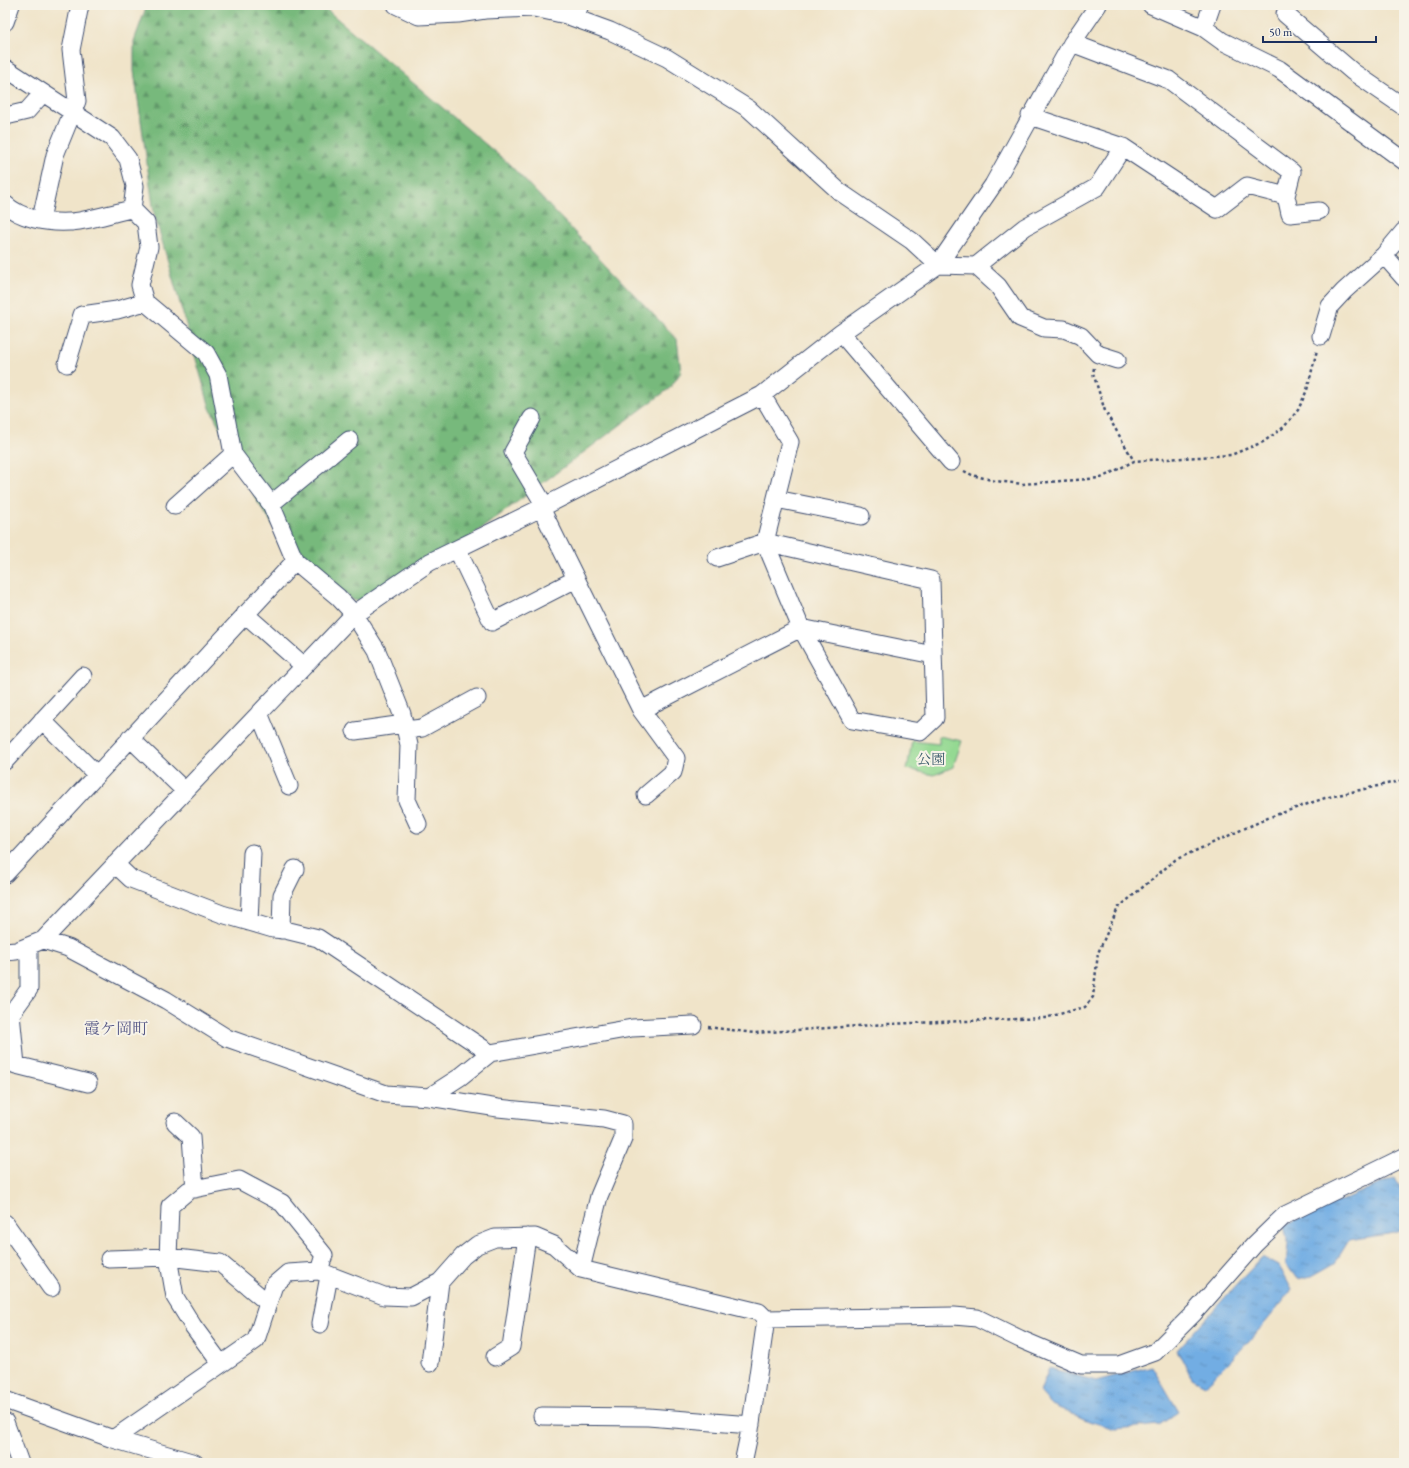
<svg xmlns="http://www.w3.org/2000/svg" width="1409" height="1468" viewBox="0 0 1409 1468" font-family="'EB Garamond','Noto Serif JP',serif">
	<defs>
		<pattern id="forest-firs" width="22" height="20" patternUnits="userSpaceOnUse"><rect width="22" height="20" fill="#77b97c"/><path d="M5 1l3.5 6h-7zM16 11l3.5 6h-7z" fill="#619769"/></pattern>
		<pattern id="water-ripples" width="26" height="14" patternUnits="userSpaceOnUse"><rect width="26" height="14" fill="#72ade3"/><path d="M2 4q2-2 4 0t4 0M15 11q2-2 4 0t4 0" fill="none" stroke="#5d8dbb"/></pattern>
	</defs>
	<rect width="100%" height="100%" fill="#f7f3e8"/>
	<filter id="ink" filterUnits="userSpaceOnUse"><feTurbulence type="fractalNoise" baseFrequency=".025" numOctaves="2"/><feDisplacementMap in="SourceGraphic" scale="8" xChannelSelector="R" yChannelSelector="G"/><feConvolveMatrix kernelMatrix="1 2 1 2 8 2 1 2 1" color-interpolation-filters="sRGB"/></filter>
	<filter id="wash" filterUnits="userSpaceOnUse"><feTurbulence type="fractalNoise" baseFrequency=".012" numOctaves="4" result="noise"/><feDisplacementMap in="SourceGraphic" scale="16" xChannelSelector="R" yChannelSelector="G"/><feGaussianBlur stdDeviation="0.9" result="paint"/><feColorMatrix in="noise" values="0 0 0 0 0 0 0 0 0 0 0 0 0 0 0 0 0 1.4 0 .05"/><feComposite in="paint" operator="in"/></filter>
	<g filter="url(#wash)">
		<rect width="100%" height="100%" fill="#f0e4c9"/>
		<path fill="url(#forest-firs)" stroke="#49746d" d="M147,5H321L509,164L677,339L681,372L670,388L395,593L368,603L352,600L287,546L257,501L210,408L154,213L134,71V41Z"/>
		<path fill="#94d992" stroke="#588478" d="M939,736L962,741L953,767L934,775L907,769L912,741L939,744Z"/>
		<path fill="url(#water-ripples)" stroke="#466ea0" d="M1395,1177L1404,1195V1230L1394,1233L1349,1240L1335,1263L1312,1276L1297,1279L1286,1264L1288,1244L1284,1226Z
			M1262,1257L1279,1266L1292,1290C1265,1324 1237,1356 1205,1385L1192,1378L1177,1350Z
			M1152,1366L1179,1412L1159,1425L1115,1429L1089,1421L1052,1405L1040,1392L1049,1368L1096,1381Z"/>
	</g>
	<g filter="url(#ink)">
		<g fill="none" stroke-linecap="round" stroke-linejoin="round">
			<defs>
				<path id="minor" d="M396,5L419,16L458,14L485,10L534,8L566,15L610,31L667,58L749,109L840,192L912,241L938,265L976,266L1025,227L1097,187L1123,147
					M1151,5L1204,28L1222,41L1279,69L1404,161
					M1285,14L1353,72L1404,107
					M575,18L580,5
					M5,22L11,5
					M1204,28L1212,5
					M1072,43L1169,80L1292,172L1286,196
					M5,68L112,138L128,159L135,186L132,209
					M1030,116L1123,147L1217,209L1247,186L1286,196L1290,214L1319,211
					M5,118L6,116L27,111L43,93
					M5,204C21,219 47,223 69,222C85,222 115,212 132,209L146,223L149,247L140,285L145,302L206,353L218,375L233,454L271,504L295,561L338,597L354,614L377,651L402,714L409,745L407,800L418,824
					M41,219L55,155L77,101L71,50L80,5
					M1384,255L1404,278
					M976,266L998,286L1020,318L1044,328L1064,329L1081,336L1098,354L1117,360
					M841,333L951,462
					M1321,336L1330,306L1344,291L1384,255L1404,231
					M67,364L82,315L117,310L145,302
					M532,418L513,452L545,506
					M776,499L861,516
					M271,504L349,440
					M175,506L233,454
					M541,508L641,710L676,758L673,772L646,795
					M457,549L492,622L576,579
					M717,558L765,542L931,580L935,718L920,732L852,720L801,628L765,542L790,442L762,395
					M245,614L304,666
					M641,710L801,628L933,655
					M259,713L289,786
					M42,720L97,775
					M406,730L422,728L477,698
					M355,731L404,724
					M130,738L185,791
					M5,761L83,676
					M115,864L131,879L222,914L273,929L285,930L318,938L490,1053
					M5,874L295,561
					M249,922L252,853
					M281,930L282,895L295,869
					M43,940L68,948L166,1000L227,1038L386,1094L429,1097L498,1108L604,1119L623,1124V1139L599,1196L581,1269
					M29,946V989L11,1014L16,1065L88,1083
					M5,952L16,951L43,940L354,614L430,562L541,508L762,395L841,333L938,265L993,185L1072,43L1098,5
					M429,1097L460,1077L490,1053L632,1028L693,1025
					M175,1122L191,1137L195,1189
					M5,1223L51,1288
					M109,1259L168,1257L220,1263L268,1303
					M320,1324L329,1276
					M495,1357L511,1347L527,1237
					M430,1363L440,1282
					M221,1364L193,1326L175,1297L168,1257L170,1206L189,1190L239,1180L282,1203L324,1255L319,1271
					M5,1400L113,1439L195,1463
					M542,1416L648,1417L751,1425
					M5,1422L20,1463
					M113,1439L256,1340L274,1285L288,1273L319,1271L384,1296L411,1297L440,1282L463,1256L477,1245L495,1238L535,1237L554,1245L581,1269L759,1312L766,1319L954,1316L977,1318L1020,1339L1081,1365H1119L1155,1352L1194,1313L1254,1245L1285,1215L1404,1157
					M743,1463L750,1430L766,1319"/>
			</defs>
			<use href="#minor" stroke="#3b4a6e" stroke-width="19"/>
			<path stroke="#3b4a6e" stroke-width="2.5" stroke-dasharray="3 3" stroke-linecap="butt" d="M1094,368L1093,373L1105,411L1134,461
				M964,471L972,475L995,481L1023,484L1101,478L1134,461L1231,455L1263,442L1284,427L1298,410L1307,390L1317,350
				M708,1027L754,1033L887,1024L1045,1018L1085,1007L1093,997L1098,953L1118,908L1175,860L1270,817L1325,798L1404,780"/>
			<use href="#minor" stroke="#fff" stroke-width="17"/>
		</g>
	</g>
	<g text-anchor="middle" stroke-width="4" stroke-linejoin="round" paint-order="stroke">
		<g font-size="14" fill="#395a6b" stroke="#f7f3e8">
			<text x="931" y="764">公園</text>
		</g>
		<g font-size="16" fill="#585a88" stroke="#f7f3e8">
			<text x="116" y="1034">霞ケ岡町</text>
		</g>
	</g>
	<rect width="1409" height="1468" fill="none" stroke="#f7f3e8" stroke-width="20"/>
	<path d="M1263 36v6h113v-6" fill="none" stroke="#1b2f5e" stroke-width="2"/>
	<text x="1269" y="36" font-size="12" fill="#1b2f5e" stroke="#f7f3e8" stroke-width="3" paint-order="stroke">50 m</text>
</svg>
